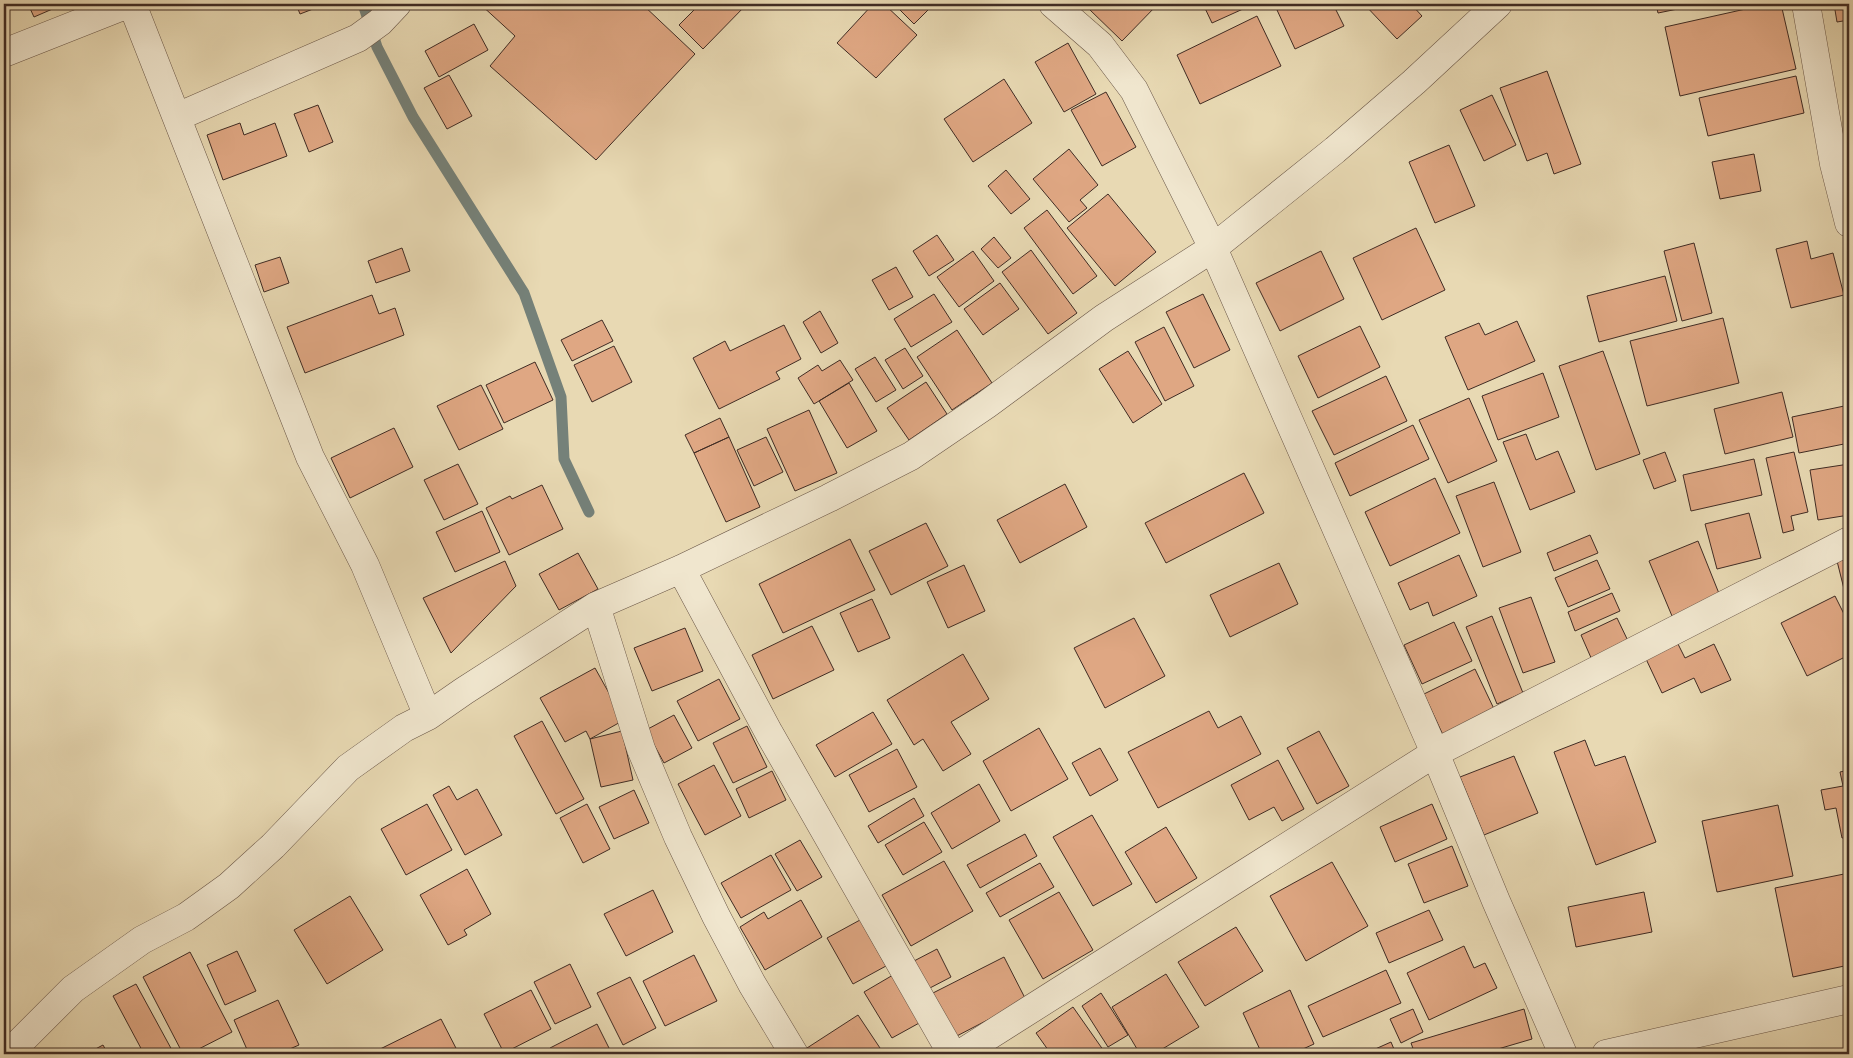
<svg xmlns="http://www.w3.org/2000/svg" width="1853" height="1058" viewBox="0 0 1853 1058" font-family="'Gentium Book Plus',serif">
	<rect width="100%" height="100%" fill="#e8d9b3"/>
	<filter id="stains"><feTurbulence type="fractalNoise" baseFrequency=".004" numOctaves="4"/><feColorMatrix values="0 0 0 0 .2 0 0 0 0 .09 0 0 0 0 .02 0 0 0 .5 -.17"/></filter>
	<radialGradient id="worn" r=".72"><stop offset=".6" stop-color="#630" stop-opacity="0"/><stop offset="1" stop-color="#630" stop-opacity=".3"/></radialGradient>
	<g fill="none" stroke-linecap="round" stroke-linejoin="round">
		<path stroke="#758179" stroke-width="11" d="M363,4L377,47L413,117L524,293L561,397L564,459L589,512"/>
	</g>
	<path fill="#dfa783" stroke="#402c24" d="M28,4H64L34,17Z
		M296,4H326L300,14Z
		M480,4H642L695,54L596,160L490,66L515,36Z
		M700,4H747L703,49L679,25Z
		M873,4H884L917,35L876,78L837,43Z
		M894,4H934L914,24Z
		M1094,4H1158L1122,41L1089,9Z
		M1203,4H1254L1212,23Z
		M1289,4H1333L1344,26L1295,49L1277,10Z
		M1364,4H1411L1422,16L1397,39Z
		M1656,4H1702L1658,13Z
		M1768,4H1781L1796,69L1680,96L1665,27Z
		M1834,4H1849V20L1837,22Z
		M1257,16L1281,66L1200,104L1177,55Z
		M474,24L488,50L439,77L425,51Z
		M1068,43L1096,94L1064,112L1035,62Z
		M1547,71L1581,164L1554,174L1547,153L1527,161L1500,88Z
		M449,75L472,116L447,129L424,88Z
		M1796,76L1804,113L1708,136L1699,98Z
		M1004,79L1032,123L973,162L944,119Z
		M1106,92L1136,147L1102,166L1071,110Z
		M1492,95L1516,145L1484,161L1460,110Z
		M318,105L333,142L309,152L294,114Z
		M240,123L244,135L275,123L287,156L223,180L207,135Z
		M1449,145L1475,206L1435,223L1409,162Z
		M1069,149L1098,185L1080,200L1087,208L1069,222L1033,179Z
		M1754,154L1761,191L1720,199L1712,162Z
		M1006,170L1030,199L1011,214L988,186Z
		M1108,194L1156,252L1115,286L1067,228Z
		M1047,210L1097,276L1073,294L1024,228Z
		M1416,228L1445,290L1382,320L1353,258Z
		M937,235L954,260L929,276L913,251Z
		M994,237L1011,258L998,268L981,249Z
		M1807,241L1811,259L1833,253L1844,295L1791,308L1776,249Z
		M1694,243L1712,313L1682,321L1664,251Z
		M402,248L410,271L376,283L368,261Z
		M1031,250L1077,313L1048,334L1002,272Z
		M973,251L994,281L959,307L937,277Z
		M1321,251L1344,299L1280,331L1256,283Z
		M280,257L289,283L264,292L255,265Z
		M896,267L913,297L889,310L872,280Z
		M1665,276L1677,321L1599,342L1587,296Z
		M1000,283L1019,309L983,335L964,309Z
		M934,294L952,322L911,347L894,319Z
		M1203,294L1230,350L1194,368L1166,312Z
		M372,295L379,314L395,308L404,335L305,373L287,327Z
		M820,311L838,343L821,353L803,322Z
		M1723,318L1739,383L1647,406L1630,341Z
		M602,320L613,341L572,361L561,340Z
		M1517,321L1535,361L1468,390L1445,337L1479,323L1485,335Z
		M784,325L801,359L776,372L780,379L719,409L693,358L725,341L730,351Z
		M1360,326L1380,367L1318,398L1298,356Z
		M1164,327L1194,386L1165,401L1135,342Z
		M957,330L992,383L952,410L917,357Z
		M614,346L632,382L592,402L574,365Z
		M905,348L923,376L903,389L885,360Z
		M1128,351L1162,404L1133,423L1099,369Z
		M1603,351L1640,454L1596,470L1559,366Z
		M875,357L896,390L876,402L855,369Z
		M840,360L853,380L814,404L798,378L818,365L822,371Z
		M535,362L553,400L504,423L486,385Z
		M1543,373L1559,417L1498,440L1482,396Z
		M1386,376L1407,421L1334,455L1312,411Z
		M926,382L947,414L909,440L887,408Z
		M849,383L877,431L847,448L819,401Z
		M481,385L503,429L459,450L437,406Z
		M1782,392L1793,437L1725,454L1714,409Z
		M1469,398L1497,461L1448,483L1419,420Z
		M1849,405V443L1799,453L1792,417Z
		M809,410L837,473L795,491L767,429Z
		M720,418L729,437L694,453L685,435Z
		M1413,425L1429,459L1350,496L1335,463Z
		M394,428L413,467L350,498L331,458Z
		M1526,434L1536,460L1558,451L1575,492L1530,510L1503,442Z
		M729,437L760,507L726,522L694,453Z
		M766,437L783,472L754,486L737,450Z
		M1665,452L1676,481L1654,489L1643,460Z
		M1794,452L1808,512L1791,516L1794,530L1783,533L1766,458Z
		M1754,459L1762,495L1691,511L1683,475Z
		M458,464L478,504L444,520L424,480Z
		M1849,464V515L1818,520L1810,470Z
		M1244,473L1264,513L1166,563L1145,523Z
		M1435,478L1460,533L1390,566L1365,512Z
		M1494,482L1521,552L1483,567L1456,496Z
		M1065,484L1087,527L1020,563L997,520Z
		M542,485L563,529L509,555L486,508L510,496L512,499Z
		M482,511L500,552L455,572L436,532Z
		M1749,513L1761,558L1717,569L1705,524Z
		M926,523L948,566L891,595L869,551Z
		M1590,535L1598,553L1554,571L1547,553Z
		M850,539L875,590L783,633L759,584Z
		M1698,541L1720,596L1672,616L1649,561Z
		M578,553L598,589L559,610L539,574Z
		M1459,555L1477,596L1433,616L1428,602L1410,610L1398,583Z
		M1849,558V609L1837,561Z
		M1597,560L1610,589L1568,607L1555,578Z
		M505,561L516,586L451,653L423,598Z
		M1279,563L1298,604L1230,637L1210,595Z
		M964,565L985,611L948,628L927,582Z
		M1612,593L1620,611L1575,631L1568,612Z
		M1835,596L1849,624V655L1807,676L1781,623Z
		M1531,597L1555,662L1523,673L1499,608Z
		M872,599L890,638L858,652L840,613Z
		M1492,616L1523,693L1497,704L1466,627Z
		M1134,618L1165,676L1105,708L1074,648Z
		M1617,618L1629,643L1592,660L1581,635Z
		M1454,622L1472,661L1422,684L1404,645Z
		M812,626L834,670L773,699L752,655Z
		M685,628L703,671L652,691L634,648Z
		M1678,644L1685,658L1714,644L1731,680L1701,693L1694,678L1662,693L1646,659Z
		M963,654L989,699L951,722L971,754L943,771L923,739L914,745L887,700Z
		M595,668L624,720L590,739L586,731L565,742L540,698Z
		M1475,669L1495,711L1443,735L1424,694Z
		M719,679L740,719L698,741L677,701Z
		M1209,711L1218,728L1241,716L1261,754L1158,808L1128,752Z
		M873,712L892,744L835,777L816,745Z
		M674,715L692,748L664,763L646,730Z
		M542,721L584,799L556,814L514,736Z
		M747,726L767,767L733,783L713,743Z
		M1039,728L1068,779L1011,811L983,761Z
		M622,731L633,780L601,787L590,739Z
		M1319,731L1349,786L1317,804L1287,748Z
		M1585,740L1595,766L1625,756L1656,842L1596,865L1554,752Z
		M1100,748L1118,780L1090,796L1072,763Z
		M897,749L917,787L869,812L849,775Z
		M1514,756L1538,813L1484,835L1460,777Z
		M1278,760L1304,809L1282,821L1274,807L1249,820L1231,785Z
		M714,765L741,816L705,835L678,784Z
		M1849,770V837L1842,838L1836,808L1825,810L1821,790L1843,786L1840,772Z
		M772,771L786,800L749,818L736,789Z
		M979,784L1000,821L952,849L931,813Z
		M449,786L457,800L477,789L502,835L465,855L433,795Z
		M634,790L649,823L614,839L599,807Z
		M914,798L924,816L878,843L868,826Z
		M427,804L452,850L406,875L381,829Z
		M587,804L610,849L583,863L560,818Z
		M1432,804L1447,839L1395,862L1380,827Z
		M1778,805L1793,876L1717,892L1702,821Z
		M1092,815L1132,884L1093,906L1053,837Z
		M924,822L942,852L903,875L885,845Z
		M1166,827L1197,878L1156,903L1125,852Z
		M1025,834L1037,856L980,888L967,865Z
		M800,840L822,877L797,891L775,854Z
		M1452,846L1468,886L1424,903L1408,864Z
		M771,855L791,890L741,918L721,883Z
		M944,861L973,911L911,946L882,895Z
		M1332,862L1368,926L1306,961L1270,896Z
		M1040,863L1054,887L1000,917L986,893Z
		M467,869L491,914L464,930L467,935L448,945L420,895Z
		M1849,873V965L1793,977L1775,888Z
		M653,890L673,932L626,956L604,914Z
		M1059,892L1093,950L1043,979L1009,920Z
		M1644,892L1652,932L1576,947L1568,907Z
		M350,896L383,950L327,984L294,930Z
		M801,900L822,937L765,970L740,927L764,912L768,919Z
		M1429,910L1443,940L1389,963L1376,933Z
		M860,920L886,966L853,984L827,938Z
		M1236,927L1263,971L1205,1006L1178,962Z
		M1464,946L1474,968L1485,963L1497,988L1429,1020L1407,973Z
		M937,949L951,977L928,989L914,961Z
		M237,951L256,991L225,1005L207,965Z
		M190,952L232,1032L189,1054H183L143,977Z
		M694,955L717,1001L665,1026L643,981Z
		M1004,957L1026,1000L953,1038L931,994Z
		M570,964L591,1007L555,1024L534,982Z
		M1386,970L1401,1003L1323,1037L1308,1006Z
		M1166,974L1199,1027L1154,1054H1140L1112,1007Z
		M893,975L921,1022L892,1038L864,992Z
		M630,977L656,1028L623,1045L597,993Z
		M136,984L173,1052L168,1054H144L113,996Z
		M531,990L551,1029L504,1053L484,1014Z
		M1290,990L1314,1044L1292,1054H1262L1243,1013Z
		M1101,993L1128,1035L1108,1047L1082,1006Z
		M278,1000L299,1045L278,1054H249L234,1020Z
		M1073,1007L1106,1054H1051L1036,1033Z
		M1413,1009L1423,1032L1401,1043L1390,1019Z
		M1524,1009L1532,1039L1481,1054H1415L1411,1043Z
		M858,1015L884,1054H811L807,1048Z
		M441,1019L459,1054H370Z
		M597,1024L612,1054H553L550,1048Z
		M1391,1042L1396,1054H1364Z
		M103,1045L108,1054H86Z"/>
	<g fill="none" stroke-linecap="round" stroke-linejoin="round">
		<defs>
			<path id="minor" d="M132,4L310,457L365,565L428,716
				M1053,4L1100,45L1134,90L1213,248L1335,150L1414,82L1498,4
				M1806,4L1834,164L1849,223
				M4,53L128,4
				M177,117L358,38L380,22L397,4
				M681,569L769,733L952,1054
				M596,606L641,749L678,837L716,916L752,984L794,1054
				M8,1054L73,989L142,940L186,917L229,886L273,846L348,768L404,728L428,716L464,691L596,606L681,569L829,498L911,456L986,405L1104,318L1213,248L1435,753L1496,901L1563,1054
				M960,1054L1435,753L1849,541
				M1606,1054L1849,999"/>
		</defs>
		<use href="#minor" stroke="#6a5748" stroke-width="29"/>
		<use href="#minor" stroke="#f0e6ce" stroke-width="28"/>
	</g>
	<rect width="1853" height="1058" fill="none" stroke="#e8d9b3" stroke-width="20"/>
	<rect x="5" y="5" width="1843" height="1048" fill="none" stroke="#402c24" stroke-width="2.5"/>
	<rect x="10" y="10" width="1833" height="1038" fill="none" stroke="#402c24"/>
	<rect width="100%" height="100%" filter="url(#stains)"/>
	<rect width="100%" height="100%" fill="url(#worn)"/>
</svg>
